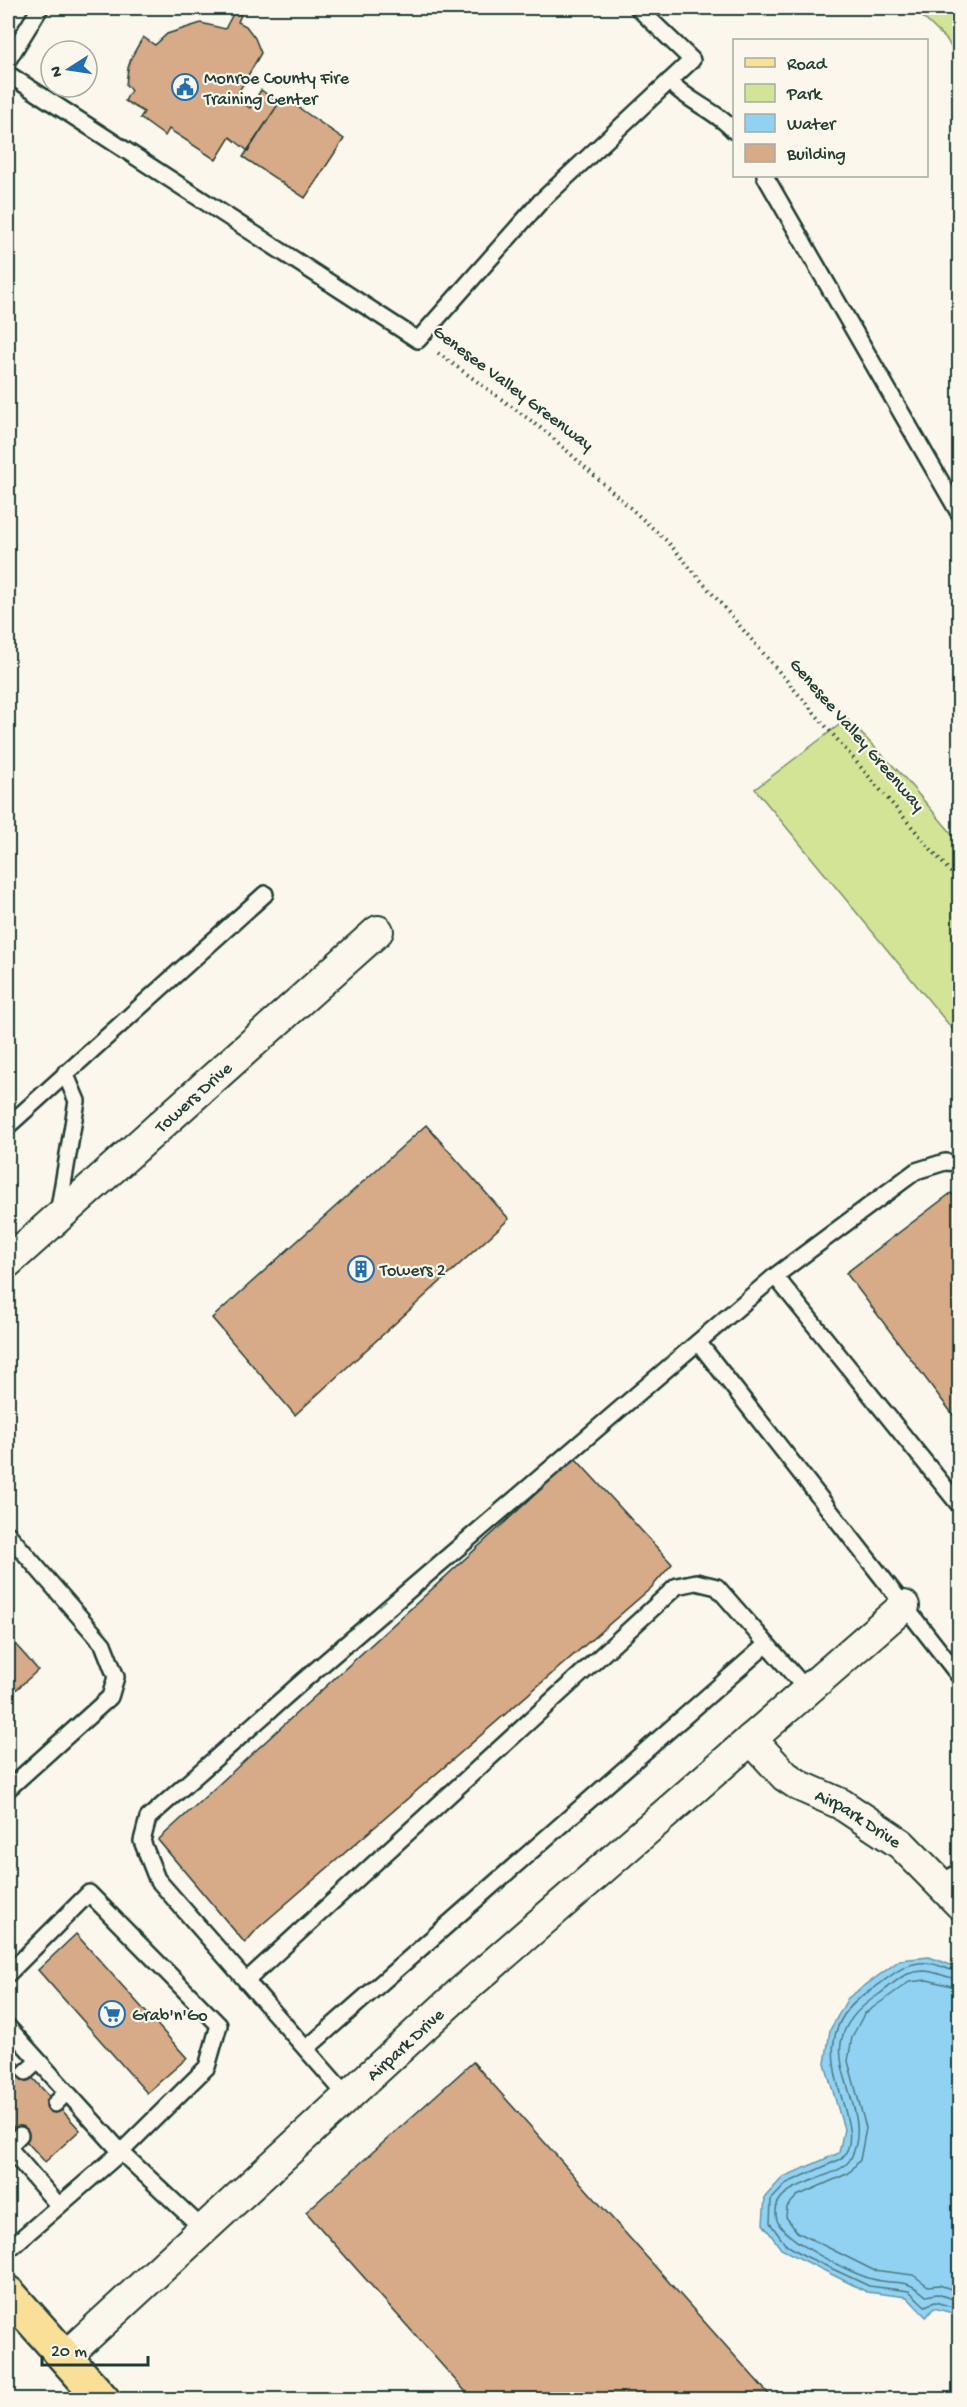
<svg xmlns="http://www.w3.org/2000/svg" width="967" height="2407" viewBox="0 0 967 2407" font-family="'Gochi Hand',sans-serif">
	<rect width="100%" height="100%" fill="#fbf7ec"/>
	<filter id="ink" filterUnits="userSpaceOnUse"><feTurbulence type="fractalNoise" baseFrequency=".0167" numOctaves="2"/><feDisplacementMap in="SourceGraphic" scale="12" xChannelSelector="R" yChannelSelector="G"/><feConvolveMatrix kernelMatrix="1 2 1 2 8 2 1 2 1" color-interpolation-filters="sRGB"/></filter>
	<g filter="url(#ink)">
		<path fill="#d4e497" stroke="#7a9066" stroke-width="1.5" d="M913,8H959V62L947,40Z
			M847,719L902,775L959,842V1037L755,789Z"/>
		<path fill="#91d2f3" stroke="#6396a7" stroke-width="1.5" d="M929,1957L959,1968L960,2315L934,2308L926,2317L907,2297L867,2292L781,2249L763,2224L765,2197L783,2177L839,2153L844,2129L825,2064L830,2030L848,1998L900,1960Z"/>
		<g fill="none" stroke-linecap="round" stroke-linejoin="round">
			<path stroke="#4d7980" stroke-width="1.5" d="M960,1972C949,1971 939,1964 928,1963C902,1961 889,1979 868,1992C788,2045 876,2126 841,2159L787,2183L771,2200L770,2223L785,2244L805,2256L869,2286L909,2291L925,2306L935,2302L960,2309
				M960,1979C948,1979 936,1971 924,1971C900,1972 896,1983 878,1995C795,2049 880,2100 851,2158C839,2183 766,2179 777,2220C783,2240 852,2274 872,2279C897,2286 904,2276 926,2296L937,2294L960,2301
				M960,1988L927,1980L909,1982L864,2014L852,2037L848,2061L866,2128L860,2160L849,2173L797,2196L787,2207L786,2217L797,2232L873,2270L913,2275L928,2286L939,2285L960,2292"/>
		</g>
		<path fill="#d7aa88" stroke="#1f3d34" stroke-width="1.5" d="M234,12L241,15L238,22L246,26L255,38L261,53L235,98L250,108L261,90L279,103L248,151L230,137L216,160L169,129L165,136L140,118L144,112L125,101L131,90L126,85L128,68L132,56L143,37L155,45L167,34L201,23L225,29Z
			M283,97L344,139L305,198L243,157Z
			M426,1125L509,1219L295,1415L212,1318Z
			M951,1193L960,1204V1424L846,1273Z
			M575,1458L672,1564L651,1588L258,1928L245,1943L158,1840Z
			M8,1636L38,1670L8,1697Z
			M76,1934L187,2058L147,2093L38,1970Z
			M8,2051L80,2130L45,2162L8,2121Z
			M473,2062L774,2400H473L306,2212Z"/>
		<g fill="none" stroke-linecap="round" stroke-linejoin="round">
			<defs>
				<path id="lane" d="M8,60L40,8
					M8,74L418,340L541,201L692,60L638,8
					M669,81C688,102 716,110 734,131
					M765,176L959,513
					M8,1126L265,894
					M58,1214L77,1101L65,1073
					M775,1276L916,1171L945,1162L960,1163
					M698,1342L960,1677
					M8,1534L103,1644L116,1677L110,1697L8,1789
					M941,1884L960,1871
					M8,1974L89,1893L219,2025L207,2067L121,2152L203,2229
					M246,1981L677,1586L696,1582L717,1587L806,1689
					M8,2027L121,2152L8,2250
					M306,2049L767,1644
					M26,2072L38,2061
					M347,2096L157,1879L142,1841L148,1818L303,1681L775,1276L960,1506
					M55,2104L67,2092
					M20,2135L8,2147L59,2206"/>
				<g id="street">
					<path id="s1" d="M8,1262L378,931"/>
					<path id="s2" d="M751,1739L785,1776L800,1786L841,1804L901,1844L960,1904"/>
					<path id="s3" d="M65,2357L462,1991L904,1606"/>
				</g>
				<path id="primary" d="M8,2293L103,2400"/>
			</defs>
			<use href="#lane" stroke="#1f3d34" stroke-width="20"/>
			<use href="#street" stroke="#1f3d34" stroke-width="34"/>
			<use href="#primary" stroke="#1f3d34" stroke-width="38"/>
			<path stroke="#1f3d34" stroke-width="4" stroke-dasharray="1.5 4.5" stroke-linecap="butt" d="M947,8L960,24
				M438,353L545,431L668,542L960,883"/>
			<use href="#lane" stroke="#fbf7ec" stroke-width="15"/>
			<use href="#street" stroke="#fbf7ec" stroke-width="30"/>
			<use href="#primary" stroke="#fadf96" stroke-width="33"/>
		</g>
	</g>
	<defs>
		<symbol id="civic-ring" viewBox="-11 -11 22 22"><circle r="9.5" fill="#fbf7ec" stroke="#1f6fb2" stroke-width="1.5"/><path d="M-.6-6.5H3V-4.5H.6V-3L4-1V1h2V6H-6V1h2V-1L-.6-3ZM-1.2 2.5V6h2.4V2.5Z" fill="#1f6fb2"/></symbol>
		<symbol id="building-ring" viewBox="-11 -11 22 22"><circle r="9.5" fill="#fbf7ec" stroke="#1f6fb2" stroke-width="1.5"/><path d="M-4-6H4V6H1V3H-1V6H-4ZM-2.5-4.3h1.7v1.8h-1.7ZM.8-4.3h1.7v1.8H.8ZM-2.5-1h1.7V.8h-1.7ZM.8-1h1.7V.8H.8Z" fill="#1f6fb2"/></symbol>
		<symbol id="supermarket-ring" viewBox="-11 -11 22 22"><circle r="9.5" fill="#fbf7ec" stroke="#1f6fb2" stroke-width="1.5"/><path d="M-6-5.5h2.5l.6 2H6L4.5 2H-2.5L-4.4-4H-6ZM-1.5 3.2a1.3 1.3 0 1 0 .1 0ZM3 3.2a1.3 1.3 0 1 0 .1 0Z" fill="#1f6fb2"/></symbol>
	</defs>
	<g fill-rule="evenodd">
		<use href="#civic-ring" x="170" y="72" width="30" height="30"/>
		<use href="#building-ring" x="346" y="1254" width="30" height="30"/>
		<use href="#supermarket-ring" x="97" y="1999" width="30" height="30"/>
	</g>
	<g text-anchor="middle" stroke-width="4.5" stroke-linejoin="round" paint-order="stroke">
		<g font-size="18" fill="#1f3d34" stroke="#fbf7ec" text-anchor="start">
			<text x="204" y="83">Monroe County Fire<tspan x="204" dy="21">Training Center</tspan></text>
			<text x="380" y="1275">Towers 2</text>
			<text x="132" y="2020">Grab'n'Go</text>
		</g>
		<g font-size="18" fill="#1f3d34" stroke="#fbf7ec">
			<text transform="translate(514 387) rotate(37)" y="6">Genesee Valley Greenway</text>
			<text transform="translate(858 734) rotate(49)" y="6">Genesee Valley Greenway</text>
			<text dy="6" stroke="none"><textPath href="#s1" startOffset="248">Towers Drive</textPath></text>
			<text dy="6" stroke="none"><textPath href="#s2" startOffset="135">Airpark Drive</textPath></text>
			<text dy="6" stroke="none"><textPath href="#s3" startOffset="462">Airpark Drive</textPath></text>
		</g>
	</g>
	<rect width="967" height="2407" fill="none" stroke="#fbf7ec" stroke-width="30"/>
	<rect x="15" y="15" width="937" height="2377" fill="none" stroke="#1f3d34" stroke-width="2" filter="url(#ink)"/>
	<rect x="733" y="39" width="195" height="138" fill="#fbf7ec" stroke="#a3ada2" stroke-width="1.5"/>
	<rect x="745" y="58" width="30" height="9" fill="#fadf96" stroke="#a3ada2" stroke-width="1.5"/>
	<text x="787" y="69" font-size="18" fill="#1f3d34">Road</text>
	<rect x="745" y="84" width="30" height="18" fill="#d4e497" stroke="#a3ada2" stroke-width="1.5"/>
	<text x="787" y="99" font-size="18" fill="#1f3d34">Park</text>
	<rect x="745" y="114" width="30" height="18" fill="#91d2f3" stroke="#a3ada2" stroke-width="1.5"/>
	<text x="787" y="129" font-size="18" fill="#1f3d34">Water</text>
	<rect x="745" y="144" width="30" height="18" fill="#d7aa88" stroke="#a3ada2" stroke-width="1.5"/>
	<text x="787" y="159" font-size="18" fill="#1f3d34">Building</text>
	<g transform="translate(69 69) rotate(258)"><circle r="28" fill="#fbf7ec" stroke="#a3ada2" stroke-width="1.5"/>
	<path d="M0-4.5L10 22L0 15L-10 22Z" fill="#1f6fb2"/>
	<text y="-9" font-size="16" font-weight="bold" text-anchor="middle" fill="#1f3d34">N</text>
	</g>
	<path d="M42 2356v9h106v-9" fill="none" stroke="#1f3d34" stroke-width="3"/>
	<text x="51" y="2356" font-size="18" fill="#1f3d34" stroke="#fbf7ec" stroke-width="4.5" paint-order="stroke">20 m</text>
</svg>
